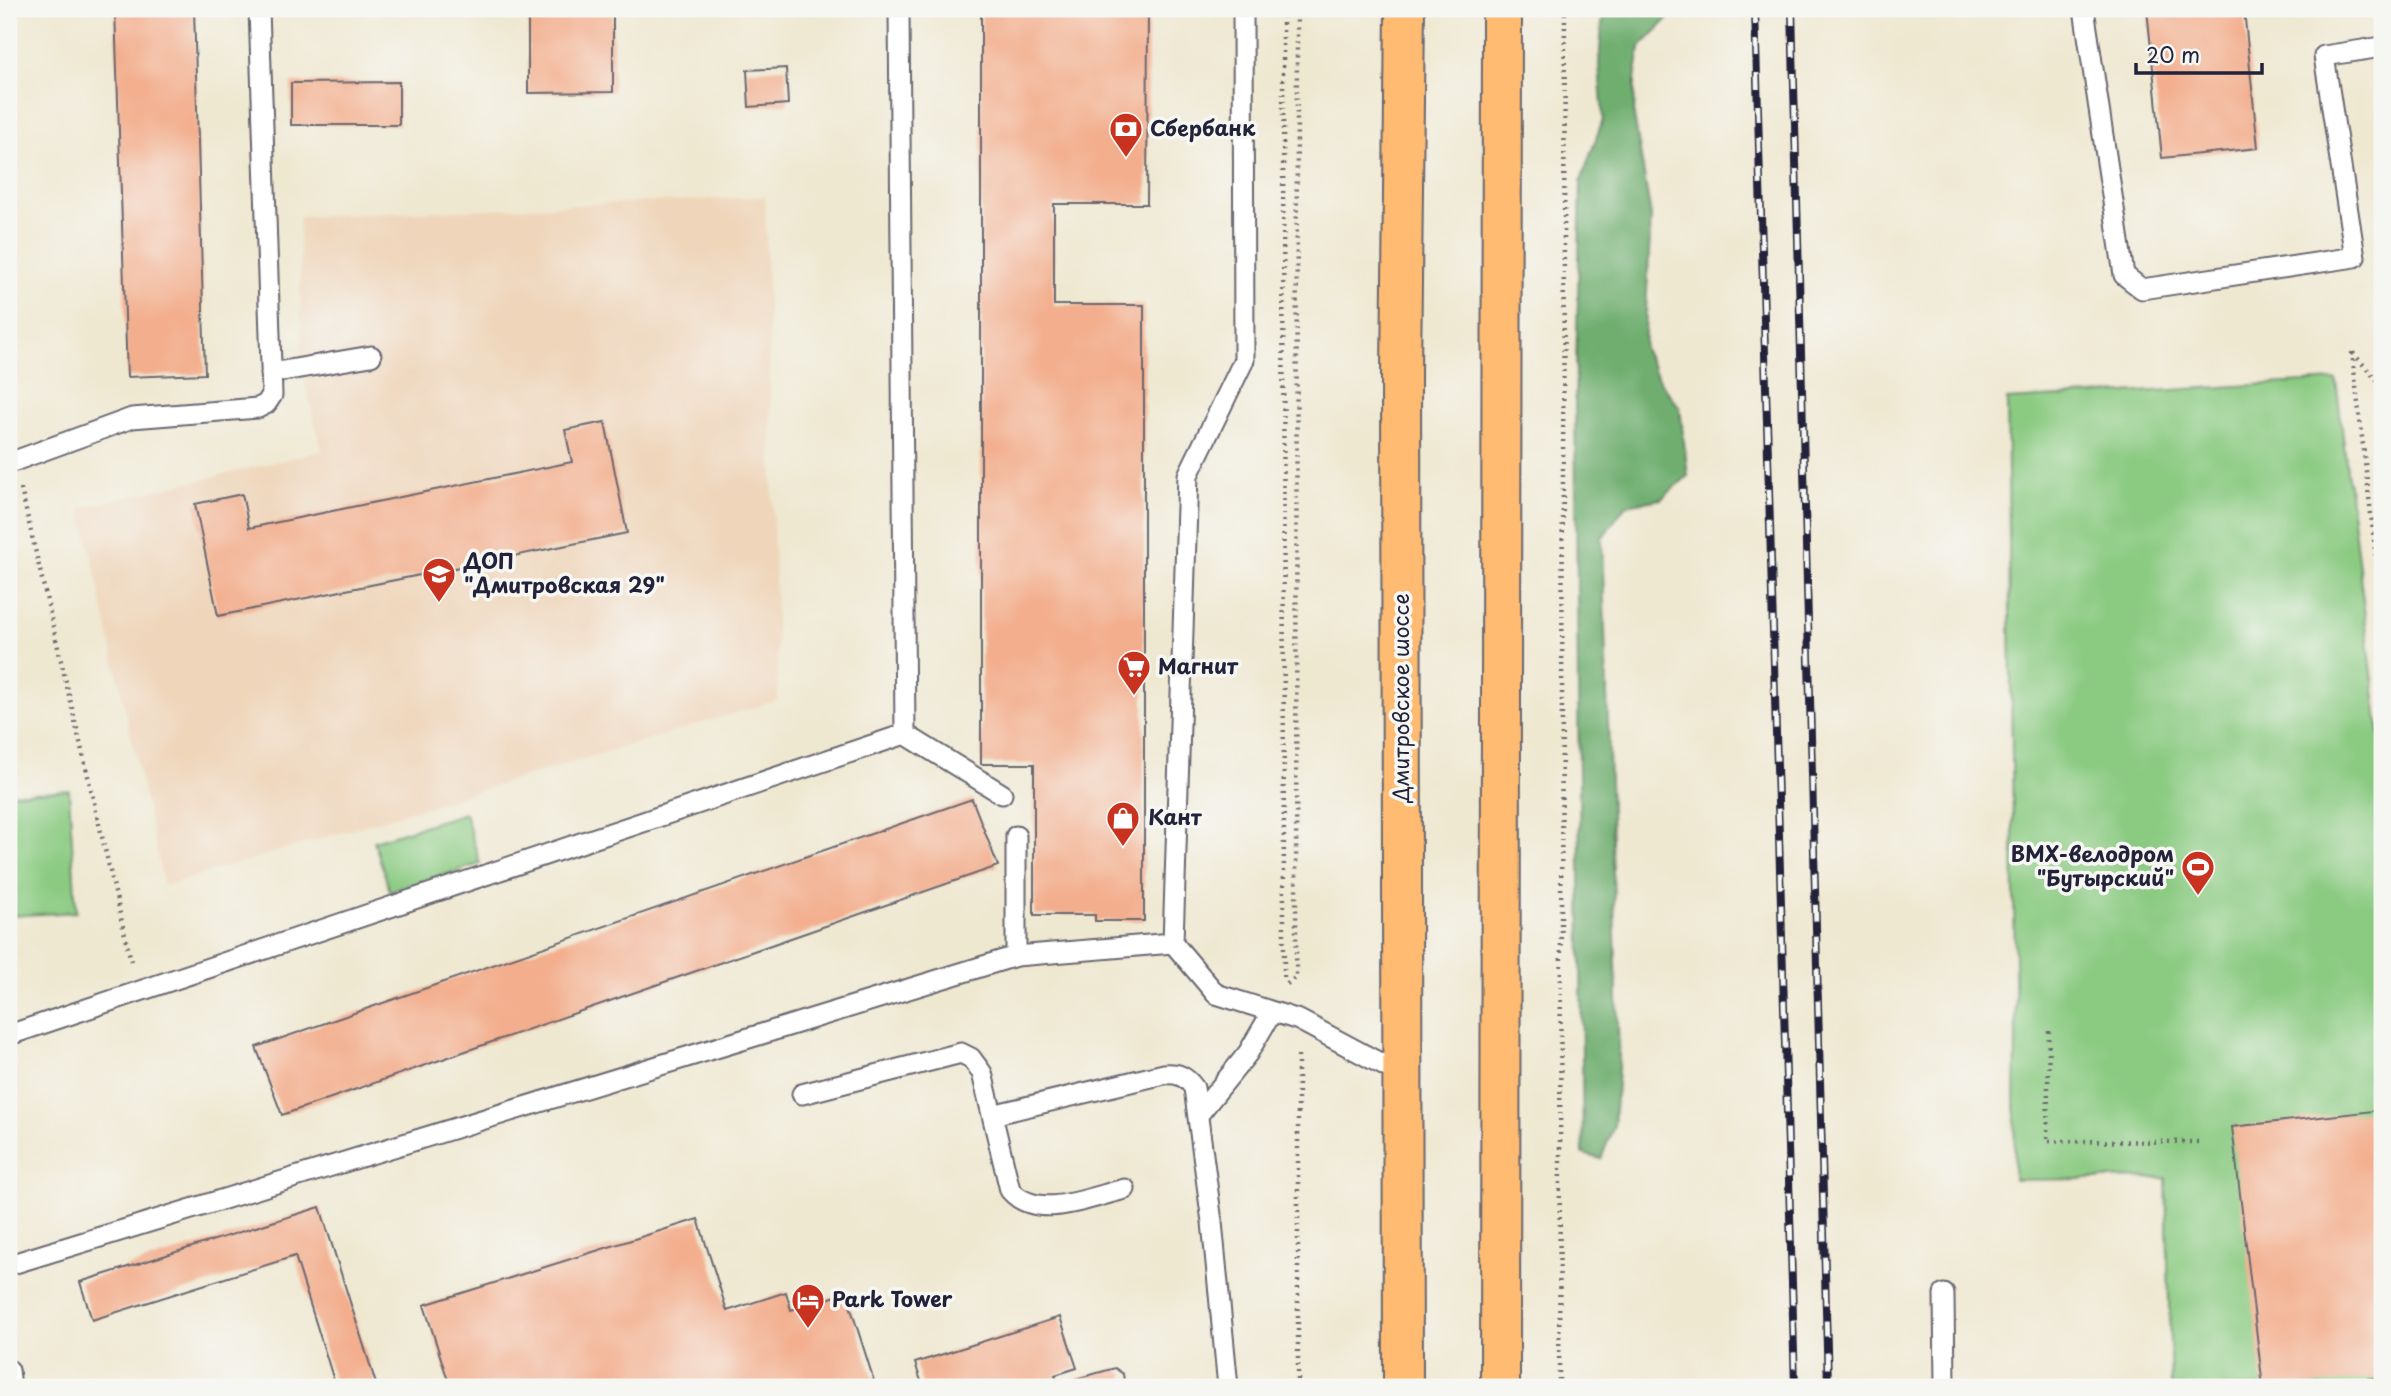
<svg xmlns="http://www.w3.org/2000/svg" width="2391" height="1396" viewBox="0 0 2391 1396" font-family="'Playpen Sans',sans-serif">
	<rect width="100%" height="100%" fill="#f6f6f2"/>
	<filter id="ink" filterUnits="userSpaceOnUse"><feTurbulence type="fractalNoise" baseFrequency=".0143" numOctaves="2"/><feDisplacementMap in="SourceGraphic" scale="14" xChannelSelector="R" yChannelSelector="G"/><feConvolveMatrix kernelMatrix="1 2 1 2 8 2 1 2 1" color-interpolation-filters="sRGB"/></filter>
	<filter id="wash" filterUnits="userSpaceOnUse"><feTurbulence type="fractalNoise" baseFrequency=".00686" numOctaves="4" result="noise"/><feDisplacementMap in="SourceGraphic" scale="28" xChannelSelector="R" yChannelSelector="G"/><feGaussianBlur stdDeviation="1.57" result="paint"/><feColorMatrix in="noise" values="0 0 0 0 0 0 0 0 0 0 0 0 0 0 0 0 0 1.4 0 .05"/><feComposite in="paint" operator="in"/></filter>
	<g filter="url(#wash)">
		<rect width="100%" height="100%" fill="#efe8d1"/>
		<path fill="#efd6bb" d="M765,197L778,700L164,886L81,508L322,451L302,369L299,217Z"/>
		<path fill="#8aca81" stroke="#56765e" stroke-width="2" d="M2336,380L2382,755V1387H2171L2166,1178L2014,1180L2016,1039L2007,400Z
			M69,790L76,912L9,916V794Z
			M465,813L480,864L390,891L374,841Z"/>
		<path fill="#6fae6f" stroke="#486855" stroke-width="2" d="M1603,9H1670L1666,21L1640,47L1635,80L1634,116L1651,216L1644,349L1659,380L1680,408L1688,476L1661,499L1626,505L1602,538L1619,1055L1614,1125L1601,1159L1583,1154L1575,406L1581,181L1603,119L1599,65Z"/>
		<g id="blocks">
			<path fill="#f3ae8d" d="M115,9H194L205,374L127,377Z
				M528,9H613V92L528,93Z
				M981,9H1148L1147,204H1054V305H1144V921H1095V915H1034V764H981Z
				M2147,9H2244L2258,148L2162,158Z
				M786,68L788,104L749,107L747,70Z
				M399,82V125H291V83Z
				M605,422L627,533L218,616L195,504L242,494L249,528L572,462L565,430Z
				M972,799L998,866L282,1115L256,1047Z
				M2382,1110V1377L2296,1387H2263L2232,1127Z
				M320,1207L377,1387H336L295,1256L92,1320L80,1282Z
				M698,1219L727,1311L786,1292L791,1310L846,1293L876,1387H450L424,1305Z
				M1060,1317L1077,1368L1055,1375L1058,1384L1115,1368L1123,1374L1125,1387H923L915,1363Z"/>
		</g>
	</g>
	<g filter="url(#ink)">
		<use href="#blocks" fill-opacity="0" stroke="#6a6770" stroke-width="2"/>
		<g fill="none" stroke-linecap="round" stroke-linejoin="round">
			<defs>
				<path id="service" d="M1243,9L1244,360L1188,475L1173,943L1216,994L1299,1020L1404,1076
					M2084,9L2124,275L2142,289L2355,257L2324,56L2382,47
					M271,373L371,356
					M9,463L132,418L258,408L266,404L272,395L259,9
					M905,734L1002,794
					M1016,956V836
					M9,1035L905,734L899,9
					M802,1094L961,1053L971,1058L982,1073L1010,1190C1037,1222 1090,1197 1125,1189
					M992,1115L1164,1074C1178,1073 1186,1076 1194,1088L1212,1222L1228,1387
					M1198,1115L1248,1053L1272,1012
					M9,1265L1016,956L1173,943
					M1944,1294L1945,1387
					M9,1370L11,1387"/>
				<path id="primary" d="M1403,1387L1401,373L1405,9
					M1500,1387L1502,9"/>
			</defs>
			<use href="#service" stroke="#6a6770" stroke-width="23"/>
			<use href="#primary" stroke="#6a6770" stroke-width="42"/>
			<path stroke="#6a6770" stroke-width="4.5" stroke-dasharray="2 5" stroke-linecap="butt" d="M1283,9L1284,982
				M2352,352L2382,608
				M2353,353L2382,386
				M21,489L131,961
				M1287,984L1296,977L1297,9
				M2049,1031L2047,1141L2201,1142
				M1298,1056V1387
				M1559,1387L1565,9"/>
			<use href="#service" stroke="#fff" stroke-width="19"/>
			<use href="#primary" stroke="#febb71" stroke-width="38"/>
			<defs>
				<path id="rail" d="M1755,9L1795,1387
					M1792,9L1828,1387"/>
			</defs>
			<use href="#rail" stroke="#22223b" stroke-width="8"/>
			<use href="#rail" stroke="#f6f6f2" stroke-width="5" stroke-dasharray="16" stroke-linecap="butt"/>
		</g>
	</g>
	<defs>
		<symbol id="bank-pin" viewBox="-11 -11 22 30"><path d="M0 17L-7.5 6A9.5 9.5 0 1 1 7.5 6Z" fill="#c8321e" stroke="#f6f6f2"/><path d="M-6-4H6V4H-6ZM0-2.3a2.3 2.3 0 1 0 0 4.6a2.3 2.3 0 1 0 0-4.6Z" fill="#fff"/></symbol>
		<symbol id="school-pin" viewBox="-11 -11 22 30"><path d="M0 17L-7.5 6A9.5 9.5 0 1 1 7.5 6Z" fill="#c8321e" stroke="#f6f6f2"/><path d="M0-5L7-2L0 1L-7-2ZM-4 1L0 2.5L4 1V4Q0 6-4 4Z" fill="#fff"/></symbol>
		<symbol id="supermarket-pin" viewBox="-11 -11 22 30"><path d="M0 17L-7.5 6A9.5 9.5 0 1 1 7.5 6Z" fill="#c8321e" stroke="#f6f6f2"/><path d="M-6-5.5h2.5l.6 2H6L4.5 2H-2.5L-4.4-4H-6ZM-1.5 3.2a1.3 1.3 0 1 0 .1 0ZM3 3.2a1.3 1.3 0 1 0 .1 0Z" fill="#fff"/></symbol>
		<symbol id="shop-pin" viewBox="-11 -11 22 30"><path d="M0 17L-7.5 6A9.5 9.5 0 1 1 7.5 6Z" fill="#c8321e" stroke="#f6f6f2"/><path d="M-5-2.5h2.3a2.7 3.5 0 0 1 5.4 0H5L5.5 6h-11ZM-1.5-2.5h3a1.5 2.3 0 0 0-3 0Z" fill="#fff"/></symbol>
		<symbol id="stadium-pin" viewBox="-11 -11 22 30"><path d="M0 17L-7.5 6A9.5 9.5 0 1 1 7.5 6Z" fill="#c8321e" stroke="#f6f6f2"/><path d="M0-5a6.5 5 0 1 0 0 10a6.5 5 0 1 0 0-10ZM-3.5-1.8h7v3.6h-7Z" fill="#fff"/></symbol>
		<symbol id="hotel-pin" viewBox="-11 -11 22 30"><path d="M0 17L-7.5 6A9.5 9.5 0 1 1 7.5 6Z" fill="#c8321e" stroke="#f6f6f2"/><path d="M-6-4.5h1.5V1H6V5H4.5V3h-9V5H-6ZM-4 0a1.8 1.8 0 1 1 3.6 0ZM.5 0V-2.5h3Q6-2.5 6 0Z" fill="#fff"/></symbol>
	</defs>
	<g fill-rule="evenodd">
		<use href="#bank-pin" x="1107" y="110" width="38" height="52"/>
		<use href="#school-pin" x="420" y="555" width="38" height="52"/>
		<use href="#supermarket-pin" x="1115" y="648" width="38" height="52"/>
		<use href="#shop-pin" x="1104" y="799" width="38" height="52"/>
		<use href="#stadium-pin" x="2179" y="848" width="38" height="52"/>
		<use href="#hotel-pin" x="789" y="1281" width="38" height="52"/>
	</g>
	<g text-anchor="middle" stroke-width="7" stroke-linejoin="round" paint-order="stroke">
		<g font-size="21" font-weight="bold" fill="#22223b" stroke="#f6f6f2" text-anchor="start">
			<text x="1150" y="136">Сбербанк</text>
			<text x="464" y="569">ДОП<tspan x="464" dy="24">"Дмитровская 29"</tspan></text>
			<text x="1158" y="674">Магнит</text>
			<text x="1148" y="825">Кант</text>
			<text x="2174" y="862" text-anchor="end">BMX-велодром<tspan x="2174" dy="24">"Бутырский"</tspan></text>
			<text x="832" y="1307">Park Tower</text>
		</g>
		<g font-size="21" fill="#22223b" stroke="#f6f6f2">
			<text transform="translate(1402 698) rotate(-90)" y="7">Дмитровское шоссе</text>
		</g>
	</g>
	<rect width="2391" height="1396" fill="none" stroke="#f6f6f2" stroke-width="35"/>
	<path d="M2136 63v10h126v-10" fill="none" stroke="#22223b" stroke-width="3.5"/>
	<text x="2146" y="63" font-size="21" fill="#22223b" stroke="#f6f6f2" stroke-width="5" paint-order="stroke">20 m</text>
</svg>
